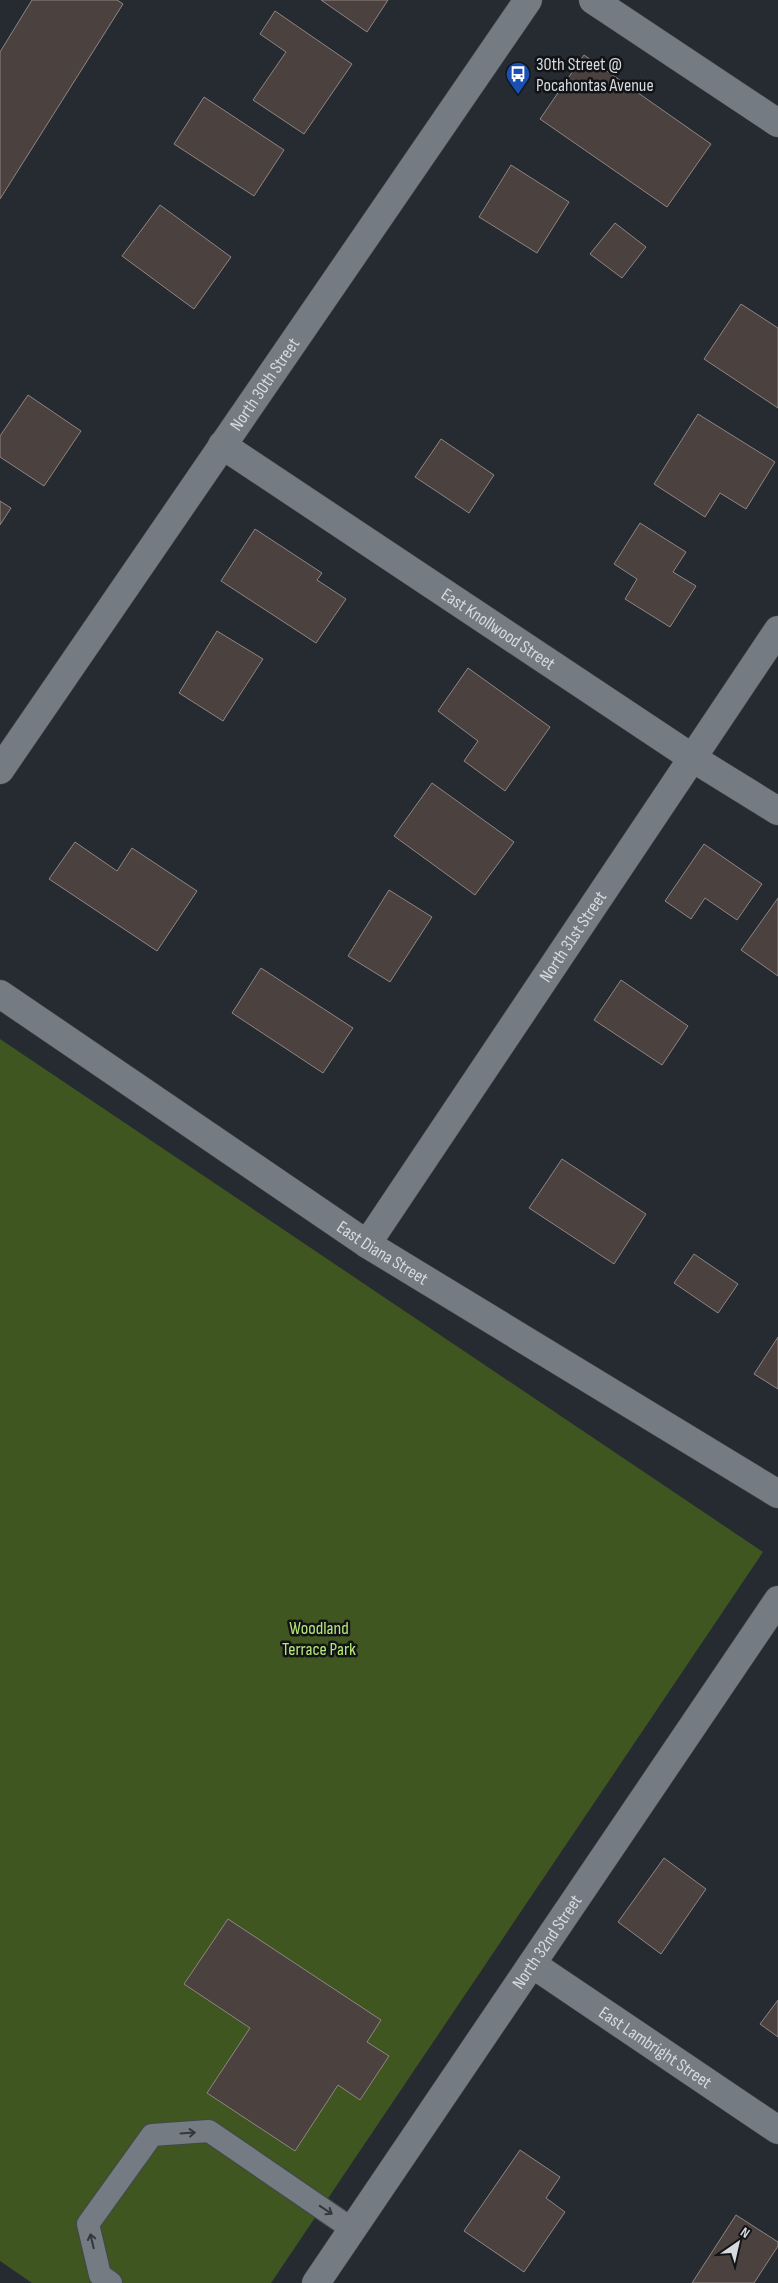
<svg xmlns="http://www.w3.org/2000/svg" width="778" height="2283" viewBox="0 0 778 2283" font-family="'Sofia Sans Condensed',sans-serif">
	<rect width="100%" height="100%" fill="#252b31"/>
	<path fill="#405621" d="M0,1039L763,1552L271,2283H32L0,2261Z"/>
	<path fill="#4b4240" stroke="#8f8583" d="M32,0H117L123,4L0,199V52Z
		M321,0H388L367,32Z
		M275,11L352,64L304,134L253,100L286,52L260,34Z
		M584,55L711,144L667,207L540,119Z
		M204,97L284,150L254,196L174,144Z
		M511,165L569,202L537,253L479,217Z
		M160,205L231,257L194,309L122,256Z
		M615,223L646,247L622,278L590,254Z
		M741,304L778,328V408L704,359Z
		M28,395L81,431L44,486L0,457V436Z
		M698,414L775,462L746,509L720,493L705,517L654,484Z
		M441,439L494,475L469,513L415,477Z
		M0,501L11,508L0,525Z
		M640,523L686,552L673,572L696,586L670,627L625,599L637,579L614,564Z
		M255,529L322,573L317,580L346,599L316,643L221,581Z
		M217,631L263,659L223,721L179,693Z
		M468,668L550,727L505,791L464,761L478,741L438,711Z
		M432,783L514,842L475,895L394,836Z
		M75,842L117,871L132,848L197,891L157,951L49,879Z
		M704,844L762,884L737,920L705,898L691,919L665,901Z
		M389,890L432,917L390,982L348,956Z
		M778,898V976L741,950Z
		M261,968L353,1028L323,1073L232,1013Z
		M621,980L688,1026L662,1065L594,1020Z
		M562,1159L646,1214L614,1264L529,1208Z
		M694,1254L738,1284L718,1313L674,1283Z
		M778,1337V1389L754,1374Z
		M664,1858L706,1889L661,1954L618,1922Z
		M228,1919L381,2020L367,2042L389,2056L360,2100L338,2085L295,2151L207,2093L250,2028L184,1984Z
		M778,2000V2037L760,2024Z
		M520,2150L560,2177L546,2198L565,2212L524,2272L464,2231Z
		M736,2215L778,2242V2246L754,2283H692Z"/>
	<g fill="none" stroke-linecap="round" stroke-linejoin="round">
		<defs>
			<path id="service" d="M111,2283L100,2275L88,2224L152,2135L209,2131L352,2229"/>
			<g id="minor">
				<path d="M593,0L778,123"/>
				<path id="s1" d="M222,445L694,759L778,811"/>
				<path id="s2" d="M0,994L367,1244L778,1494"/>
				<path id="s3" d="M367,1244L778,630"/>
				<path id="s4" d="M532,1964L778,2130"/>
				<path id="s5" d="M316,2283L778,1600"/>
			</g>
			<g id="tertiary">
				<path id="s6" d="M0,770L528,0"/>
			</g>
		</defs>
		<use href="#service" stroke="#42474b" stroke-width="24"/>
		<use href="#minor" stroke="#42474b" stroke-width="29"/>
		<use href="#tertiary" stroke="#42474b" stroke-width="29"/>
		<use href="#service" stroke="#747b82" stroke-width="22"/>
		<use href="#minor" stroke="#747b82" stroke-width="28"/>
		<use href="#tertiary" stroke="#747b82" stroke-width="28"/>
	</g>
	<defs><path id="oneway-shaft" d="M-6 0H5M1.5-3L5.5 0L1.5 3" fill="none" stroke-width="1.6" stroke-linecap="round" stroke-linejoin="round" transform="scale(1.25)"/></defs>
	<g stroke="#34373c">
		<use href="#oneway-shaft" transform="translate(188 2133) rotate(-4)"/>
		<use href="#oneway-shaft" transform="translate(326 2210) rotate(34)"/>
		<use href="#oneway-shaft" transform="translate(92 2241) rotate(-103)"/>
	</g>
	<defs>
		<symbol id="bus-pin" viewBox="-11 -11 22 30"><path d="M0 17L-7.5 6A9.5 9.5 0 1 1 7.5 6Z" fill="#1a4fb4" stroke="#111316"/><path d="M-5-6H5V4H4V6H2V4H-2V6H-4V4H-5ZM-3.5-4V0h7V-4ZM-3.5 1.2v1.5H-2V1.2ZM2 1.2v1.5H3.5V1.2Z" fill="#fff"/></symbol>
	</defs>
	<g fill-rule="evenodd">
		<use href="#bus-pin" x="504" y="60" width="28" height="38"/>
	</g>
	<g text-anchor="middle" stroke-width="5" stroke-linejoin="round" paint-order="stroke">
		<g font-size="18" fill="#d6dadd" stroke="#111316" text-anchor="start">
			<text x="536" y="70">30th Street @<tspan x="536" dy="21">Pocahontas Avenue</tspan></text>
		</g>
		<g font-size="18" fill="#d6dadd" stroke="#111316">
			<text dy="6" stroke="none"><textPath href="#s6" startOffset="468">North 30th Street</textPath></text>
			<text dy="6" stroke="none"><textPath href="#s1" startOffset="332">East Knollwood Street</textPath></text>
			<text dy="6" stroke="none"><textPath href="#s3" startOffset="370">North 31st Street</textPath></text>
			<text dy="6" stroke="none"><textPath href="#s2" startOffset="462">East Diana Street</textPath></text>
			<text dy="6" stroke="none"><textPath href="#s5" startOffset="412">North 32nd Street</textPath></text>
			<text dy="6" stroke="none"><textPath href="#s4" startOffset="149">East Lambright Street</textPath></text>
		</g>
		<g font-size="18" fill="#b6e974" stroke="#111316">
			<text x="319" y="1634">Woodland<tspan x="319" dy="21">Terrace Park</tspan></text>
		</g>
	</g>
	<g transform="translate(738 2243) rotate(34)" stroke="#111316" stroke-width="4" paint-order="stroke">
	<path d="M0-4L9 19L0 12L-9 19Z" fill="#d6dadd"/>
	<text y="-8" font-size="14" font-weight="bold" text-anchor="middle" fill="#d6dadd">N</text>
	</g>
</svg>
